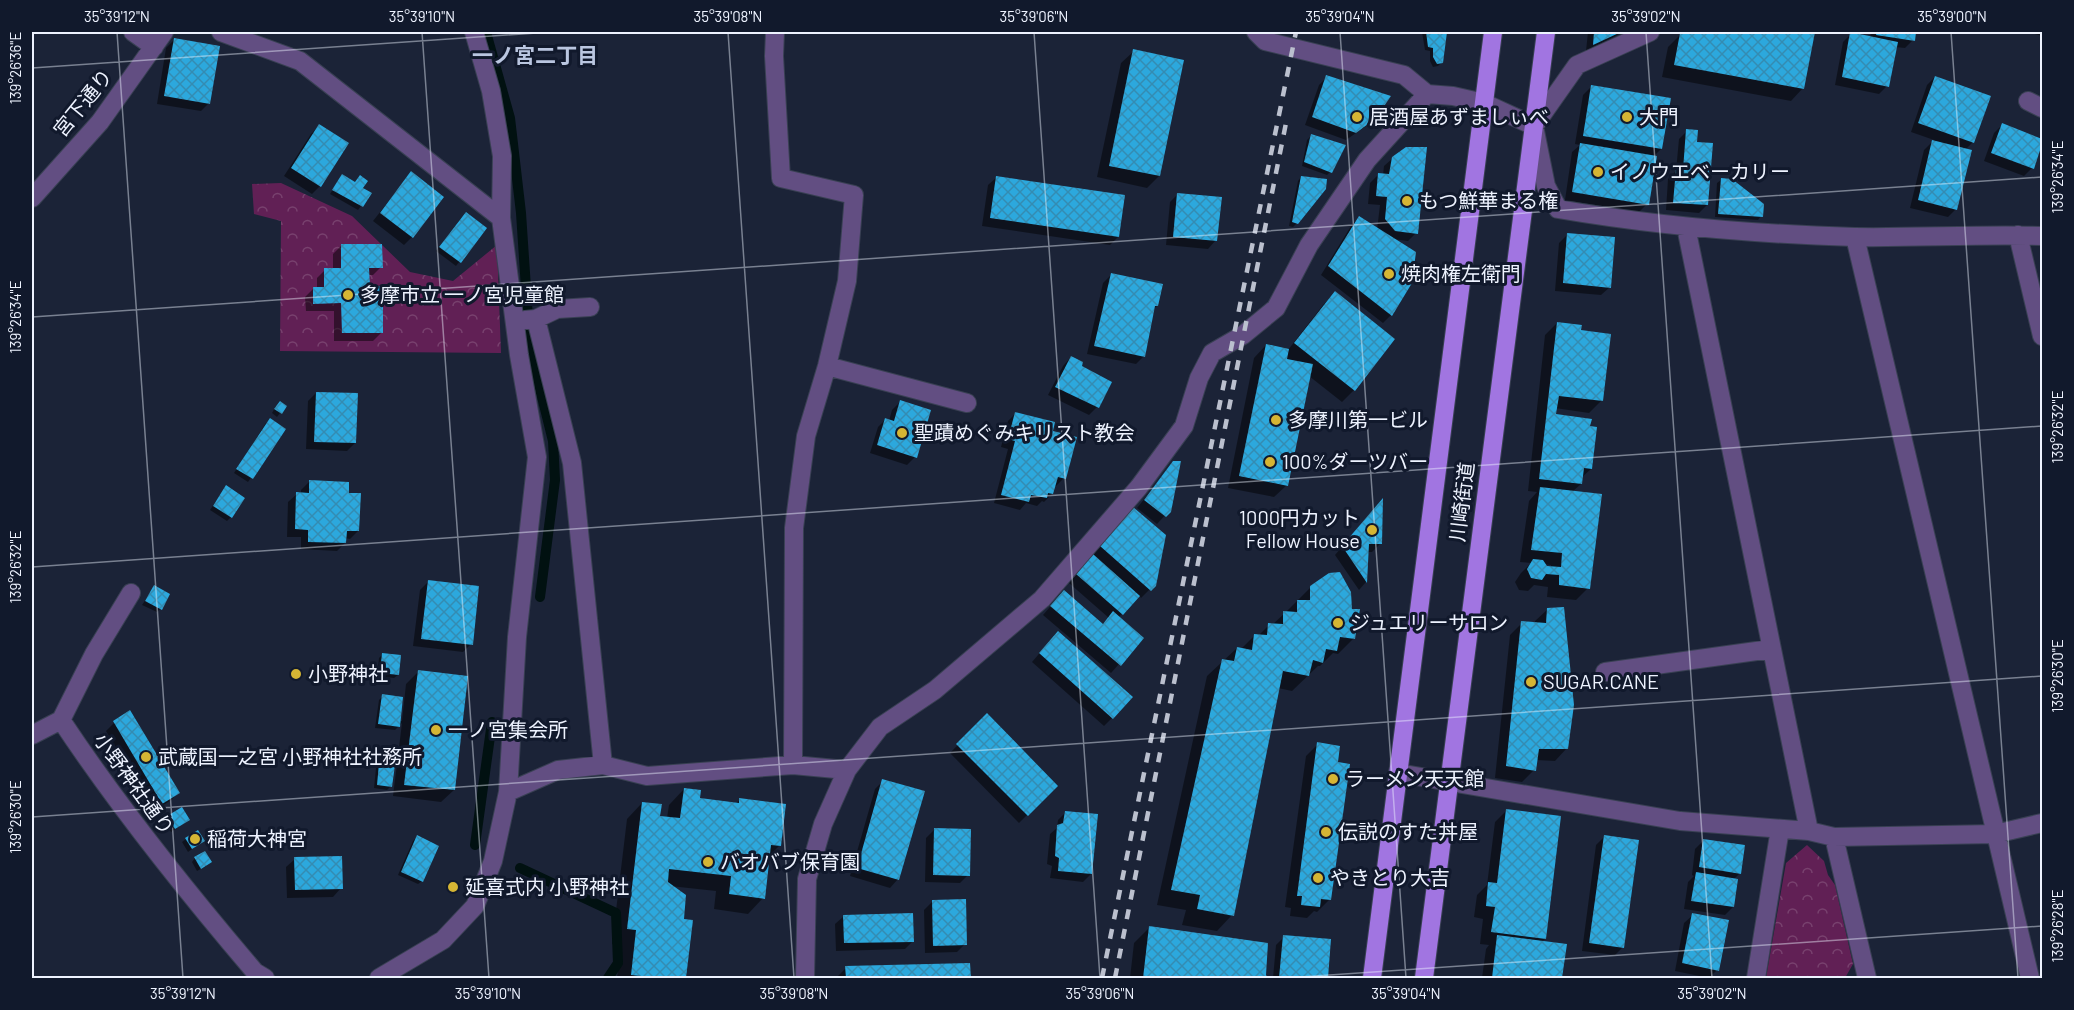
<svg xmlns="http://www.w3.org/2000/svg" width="2074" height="1010" viewBox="0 0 2074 1010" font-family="Barlow,'Noto Sans JP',sans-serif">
	<defs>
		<pattern id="park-crowns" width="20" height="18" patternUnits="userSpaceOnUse" patternTransform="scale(1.5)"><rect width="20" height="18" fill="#612055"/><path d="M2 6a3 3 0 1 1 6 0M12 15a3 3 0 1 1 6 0" fill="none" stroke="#78416e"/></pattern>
		<pattern id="building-cross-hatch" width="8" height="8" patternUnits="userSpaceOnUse" patternTransform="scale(1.5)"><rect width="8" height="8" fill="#2ca8dd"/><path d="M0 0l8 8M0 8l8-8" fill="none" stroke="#348cb2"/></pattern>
	</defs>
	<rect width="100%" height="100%" fill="#1b2337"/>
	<path fill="url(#park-crowns)" d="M281,183L352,216L410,272L453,281L497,245L501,353L280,351L281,221L254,214L252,184Z
		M1807,845L1824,861L1828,875L1835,885L1853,964L1845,978H1766L1786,863Z"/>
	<path fill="#0007" fill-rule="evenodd" d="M1422,32H1445L1442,62L1438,66L1433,67L1430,61V51L1425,50Z
		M1588,32H1623L1586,51Z
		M1697,32H1813L1803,88L1791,101L1662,77L1668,47L1680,35Z
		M1871,32H1915L1913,40L1905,48L1895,47L1887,86L1879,94L1835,85L1843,42L1851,34L1870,38Z
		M2028,32H2042V36Z
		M174,40L209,103L201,111L157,104L166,48Z
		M1134,51L1159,176L1147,188L1097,177L1121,63Z
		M1327,77L1366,126L1346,140L1305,125L1319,85Z
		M1935,77L1989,97L1972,143L1965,150L1956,209L1948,217L1910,208L1924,150L1934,140L1911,132L1927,85Z
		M1591,87L1661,149L1653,157L1647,204L1639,212L1565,200L1572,152L1580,145L1575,144L1583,95Z
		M2002,125L2042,140L2032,168L2024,176L1984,161L1994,133Z
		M319,126L320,186L312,194L284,176L311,134Z
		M1687,131L1695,143L1707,205L1699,213L1666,210L1668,179L1676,171L1679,139Z
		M1311,136L1330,172L1327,175L1302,166L1307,140Z
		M1393,158L1416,233L1408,241L1393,239L1391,315L1383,323L1321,275L1351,226L1359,218L1377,230L1380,205L1368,204L1370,183L1378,175H1383L1384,166Z
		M411,173L412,237L404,245L373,221Z
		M997,177L1118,237L1110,245L982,226L988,185Z
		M1301,177L1297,223L1293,227L1289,226L1298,181Z
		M339,180L370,194L358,210L330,194Z
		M1721,180L1761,216L1758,220L1715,217L1717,183Z
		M1178,194L1216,240L1208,249L1166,245L1170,202Z
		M462,217L485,229L456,266L436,251Z
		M1568,234L1610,287L1601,295L1555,291L1559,243Z
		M341,246L381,267L373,275H368V288L381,333L373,341H334V311H306L305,297L314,288H317V278L325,270L333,269V254Z
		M1111,275L1157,306L1153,309L1144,356L1136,364L1087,354L1103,283Z
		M1335,293L1354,390L1342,402L1309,376L1287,485L1274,497L1228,488L1254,358L1266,345L1288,350L1323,305Z
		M1557,323L1579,332L1602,400L1589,413L1555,408L1554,416L1591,469L1581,478V484L1572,492L1588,588L1576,600L1547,597L1548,587L1534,585L1528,591L1519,590L1515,582L1521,573L1531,563L1520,562L1529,501L1537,492L1528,491L1545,335ZM1543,564L1551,565V568L1546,567Z
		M1071,357L1080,367L1097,407L1089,415L1048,395L1063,366Z
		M316,393L355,443L347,451L306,449L308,401Z
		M900,402L915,457L907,465L870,453L878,427L886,419L889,421L892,410Z
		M276,406L280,413L277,417L272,413Z
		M1016,413L1051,432L1064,478L1056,486H1054L1052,494L1044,502L1042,501L1037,506L1026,503L1020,510L994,503L1008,449L1001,447L1008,421Z
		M266,423L284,429L248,482L234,473Z
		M1174,462L1169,511L1157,524L1137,508Z
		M309,482L347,494L358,531L350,539L345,538V543L337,551L301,549V537H287L288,502L297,494H301V490Z
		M223,491L231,517L227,521L210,510Z
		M1375,508L1380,544L1372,552H1367L1366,582L1359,590L1335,555Z
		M1125,517L1154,585L1141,598L1139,595L1118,618L1142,638L1111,673L1043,615L1056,600L1102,625L1109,618L1069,583Z
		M428,582L471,644L463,652L413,646L420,590Z
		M154,587L160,609L157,612L142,605Z
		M1311,587L1354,638L1338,654L1333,653L1320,666H1318L1292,691L1278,688L1232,915L1217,931L1182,925L1186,910L1157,905L1207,676L1237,648L1241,649L1254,636H1258L1269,625H1272L1286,612Z
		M1548,609L1567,748L1555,761L1536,760L1534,770L1522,782L1495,778L1510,635L1522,623L1535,624V621Z
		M1050,641L1112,718L1104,726L1032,662Z
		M383,654L398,675L394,678L377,676L379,658Z
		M418,672L454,790L441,802L393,796L402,723L395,730L375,728L379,700L383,696L399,721H402L406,684Z
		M130,712L178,793L170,801L153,811L106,731L114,723Z
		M987,715L1056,786L1019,823L950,753Z
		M1318,744L1329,900L1317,912L1314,911L1307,918L1290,916L1291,908L1285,907L1306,756Z
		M380,765L391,786L387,790L374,788L376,768Z
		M883,781L898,879L890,888L850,876L875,789Z
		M684,789L699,799L735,804L740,800L779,846L768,857L763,898L748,914L714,909L716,891L670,886L682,920L691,921L685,978H617L621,945L612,944L627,819L642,803L659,817L667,818L669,805Z
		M1507,810L1545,939L1541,942L1565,945L1561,978H1482L1486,949L1489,945L1480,944L1483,919L1474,917L1477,895L1487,885L1495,822Z
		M1066,812L1091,874L1083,882L1050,878L1052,866L1047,864L1050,834L1057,828L1058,820Z
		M168,817L188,820L171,832L164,820Z
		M934,830L968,875L960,883L925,882L926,838Z
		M417,837L422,881L418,884L398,875L413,841Z
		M1604,837L1623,947L1615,955L1582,951L1596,845Z
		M186,839L203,841L188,852L182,842Z
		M1703,841L1740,873L1733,880V907L1725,915L1684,909L1688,882L1694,876L1692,875L1695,849Z
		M195,858L206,866L197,871L192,862Z
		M295,859L341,888L333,897L287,898L286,867Z
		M932,902L965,944L957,952L925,953L924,910Z
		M1693,915L1717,970L1709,978L1675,971L1684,923Z
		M844,916L913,941L905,949L836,951L835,924Z
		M1150,927L1264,975L1266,978H1130L1134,943Z
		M1284,937L1330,940L1326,978H1273L1276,945Z
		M969,964V978H838V976L846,968Z"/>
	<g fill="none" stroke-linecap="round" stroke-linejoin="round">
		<path stroke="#011111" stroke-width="10" d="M486,32L510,118L521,213L530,348L553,441L555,480L540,597
			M475,845L492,722
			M520,868L616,913L618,963L608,978"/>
	</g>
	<path fill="url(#building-cross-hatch)" d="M1426,32H1447L1443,63L1437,64L1433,57V48L1428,47Z
		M1594,32H1621L1593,45Z
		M1689,32H1815L1804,89L1674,65L1680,33Z
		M1850,32L1898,42L1889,87L1842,77Z
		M1877,32H1916L1915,41L1876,35Z
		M174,38L220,46L210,104L164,96Z
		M1133,49L1184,60L1160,176L1109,166Z
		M1326,75L1391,96L1376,118L1356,133L1312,117Z
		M1935,76L1991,96L1974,143L1918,123Z
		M1591,85L1671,98L1662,149L1583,136Z
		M2002,123L2042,139V144L2034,169L1991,153Z
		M319,124L349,143L321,187L291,168Z
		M1686,129L1698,130L1697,142L1713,143L1708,205L1673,203L1676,169L1683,170Z
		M1311,134L1346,145L1332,173L1304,162Z
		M1932,140L1972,150L1957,210L1918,200Z
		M1580,143L1657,156L1649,205L1572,192Z
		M1406,147H1427L1418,234L1395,231L1385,219L1387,197L1376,196L1378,173L1389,174L1392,157Z
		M411,171L444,197L413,238L380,213Z
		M342,174L355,182L360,175L368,181L363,188L372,193L363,207L332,190Z
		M996,176L1125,195L1119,237L990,218Z
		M1301,176L1327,179L1326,189L1298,224L1292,222Z
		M1721,178L1732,179L1764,204L1763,217L1718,214Z
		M1177,193L1222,197L1217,241L1173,237Z
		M466,212L487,228L461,263L439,247Z
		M1359,216L1416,252L1412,283L1392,316L1328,266Z
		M1567,233L1615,237L1611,288L1563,283Z
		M341,244H382L383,268H369L370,286H383V333H342L341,303L313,304V287H324V268H341Z
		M1111,273L1163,284L1158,306H1155L1145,357L1094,346Z
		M1335,291L1395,339L1355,391L1294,343Z
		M1557,322L1582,325L1581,330L1611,334L1603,401L1559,396L1556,414L1592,419L1590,426L1597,427L1592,469L1584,468L1582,484L1539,479Z
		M1266,344L1289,349L1287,359L1313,364L1288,486L1239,476Z
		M1071,356L1083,362L1082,366L1112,382L1099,408L1055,387Z
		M316,392L358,393L356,443L314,442Z
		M900,400L931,410L917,458L877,445L885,418L894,421Z
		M280,401L287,406L282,414L274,409Z
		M1015,412L1055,422L1053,431L1077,437L1066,479L1058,477L1053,494L1048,493L1047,498L1031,495L1029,502L1001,495L1015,441L1008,439Z
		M270,418L286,429L253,479L236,469Z
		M1173,461H1181L1171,512L1166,517L1144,500Z
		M309,480L349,482V493H361L359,531H347L346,543L308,542V530L295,529L296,492L309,493Z
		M226,485L245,498L232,518L213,506Z
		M1540,487L1602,494L1590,589L1559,585V575L1546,574L1542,580L1531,578L1527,569L1533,559L1543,560L1547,566L1561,567L1562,553L1531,550Z
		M1383,498L1382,544H1369L1367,583L1342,546Z
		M1133,507L1166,535L1156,586L1151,591L1100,546Z
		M1093,554L1140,596L1123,615L1076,574Z
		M1340,572L1351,592L1352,609H1360L1355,639L1340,637L1337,651L1326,649L1323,663L1313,660L1309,676L1283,671L1234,916L1197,909L1200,895L1171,890L1222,659L1234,661L1237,647L1252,650L1254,634L1267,635L1268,623L1283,624V611L1297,612V600H1310V586L1329,573Z
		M428,580L479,586L473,645L421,639Z
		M154,585L170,594L162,610L145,601Z
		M1064,590L1103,624L1113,611L1144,638L1121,666L1050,606Z
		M1564,607L1574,705L1568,749H1539L1536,771L1506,766L1521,621L1546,623L1547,608Z
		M1058,631L1133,697L1113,719L1039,653Z
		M382,653L401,655L399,675L380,673Z
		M418,670L468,676L455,790L404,785Z
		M382,694L403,697L400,727L378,724Z
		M130,710L180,793L162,804L113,721Z
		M987,713L1058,786L1028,816L956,744Z
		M1317,742L1340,746L1338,762L1350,764L1331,900L1321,899L1320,907L1301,905L1302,896H1297Z
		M379,763L395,765L392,787L377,785Z
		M882,779L925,791L899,880L857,868Z
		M684,788L701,790L700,798L739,803V798L786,804L781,846L771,845L765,899L729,894L731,876L669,869L668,882L686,895L684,919L693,920L686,978H661L631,975L636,930L627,929L642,802L662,804L660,816L680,818Z
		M182,807L190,820L175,829L167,816Z
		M1506,809L1561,816L1546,939L1491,932L1495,907L1486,906L1488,882L1497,883Z
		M1065,811L1098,814L1092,874L1058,871L1059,858L1055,856L1057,825L1063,823Z
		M934,828L971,829L970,876L933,875Z
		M198,830L205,841L192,849L185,838Z
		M417,835L439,846L423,882L401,872Z
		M1604,835L1639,840L1624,948L1589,943Z
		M1703,839L1745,845L1741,874L1699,867Z
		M205,851L212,862L201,869L194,857Z
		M342,856L343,889L295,890L294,857Z
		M1696,872L1738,879L1734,907L1691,901Z
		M966,899L967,945L933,946L932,900Z
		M913,913L914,942L844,943L843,915Z
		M1692,913L1729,920L1719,971L1682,963Z
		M1149,926L1268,943L1266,975L1268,978H1143Z
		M1283,935L1331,939L1328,978H1279Z
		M1497,935L1567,944L1562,978H1492Z
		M970,963L971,978H846L845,966Z"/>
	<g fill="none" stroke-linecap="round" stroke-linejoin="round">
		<defs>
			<path id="minor" d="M133,32L154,47
				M221,32L300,61L501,218
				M775,32L774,56L781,178L854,195L847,281L827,366L806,436L794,528L793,765
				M1256,32L1265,41L1404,75L1427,94L1453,96L1484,103L1534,126
				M1650,32L1577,65L1534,126L1546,186L1558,209C1656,226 1755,234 1855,237C1917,238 1980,234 2042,236
				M2028,101L2042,108
				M32,198L100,122L164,32
				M1686,227L1809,831
				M2018,235L2042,336
				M1855,237L2030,978
				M536,319L572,463L603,765
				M525,320L536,319L557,309L590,307
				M827,366L967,403
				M1605,672L1771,649
				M61,720C120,809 186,891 255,972L265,978
				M61,720L94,654L131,593
				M32,735L61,720
				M1398,773L1680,821L1809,831L1834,837L1995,834L2042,823
				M508,792L558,770L603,765L647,776L793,765L847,770
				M1834,837L1867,978
				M379,978L443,940L475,906L493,861L508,792L517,637L537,457L519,355L501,218L502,156L491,91L474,32
				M805,978L807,879L823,824L847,770L880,727L935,690L1042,599L1139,487L1184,426L1199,378L1212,353L1243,335L1276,308L1309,245L1367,160L1427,94
				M1756,978L1780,829"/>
			<path id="major" d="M1372,978L1493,32
				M1424,978L1546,32"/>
		</defs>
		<use href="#minor" stroke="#394053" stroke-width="20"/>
		<use href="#major" stroke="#394053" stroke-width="20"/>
		<use href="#minor" stroke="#624e82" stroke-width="18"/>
		<use href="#major" stroke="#a175e1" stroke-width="18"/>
		<path stroke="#bbc0ce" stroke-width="4.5" stroke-dasharray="10 10" stroke-linecap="butt" d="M1102,978L1296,32
			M1115,978L1286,123"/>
	</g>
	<path fill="none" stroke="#eef3ff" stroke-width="1.5" stroke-opacity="0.45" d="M117,32L183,978M422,32L489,978M728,32L794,978M1034,32L1100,978M1340,32L1406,978M1646,32L1712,978M1951,32L2018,978M32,68L551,32M32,317L2042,177M32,567L2042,426M32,817L2042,676M1286,978L2042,926"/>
	<g fill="#d5b534" stroke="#11192c" stroke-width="2">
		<circle cx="1357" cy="117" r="6"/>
		<circle cx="1627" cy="117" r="6"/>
		<circle cx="1598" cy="172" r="6"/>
		<circle cx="1407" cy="201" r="6"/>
		<circle cx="1389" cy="274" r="6"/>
		<circle cx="348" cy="295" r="6"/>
		<circle cx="1276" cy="420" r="6"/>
		<circle cx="902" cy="433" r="6"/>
		<circle cx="1270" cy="462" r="6"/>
		<circle cx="1372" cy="530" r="6"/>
		<circle cx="1338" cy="623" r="6"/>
		<circle cx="296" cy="674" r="6"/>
		<circle cx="1531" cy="682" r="6"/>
		<circle cx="436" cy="730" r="6"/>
		<circle cx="146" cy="757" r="6"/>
		<circle cx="1333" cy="779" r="6"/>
		<circle cx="1326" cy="832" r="6"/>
		<circle cx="195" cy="839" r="6"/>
		<circle cx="708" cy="862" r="6"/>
		<circle cx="1318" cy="878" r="6"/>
		<circle cx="453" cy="887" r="6"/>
	</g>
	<g text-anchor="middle" stroke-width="6" stroke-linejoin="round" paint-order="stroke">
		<g font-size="20" fill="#eef3ff" stroke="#11192c">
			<text transform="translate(83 103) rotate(-51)" y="7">宮下通り</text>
			<text transform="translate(1462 502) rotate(-83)" y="7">川崎街道</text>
			<text transform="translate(134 784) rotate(54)" y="7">小野神社通り</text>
		</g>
		<g font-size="20" fill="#eef3ff" stroke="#11192c" text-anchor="start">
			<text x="1369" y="124">居酒屋あずましぃべ</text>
			<text x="1639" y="124">大門</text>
			<text x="1610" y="179">イノウエベーカリー</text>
			<text x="1419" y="208">もつ鮮華まる権</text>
			<text x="1401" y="281">焼肉権左衛門</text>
			<text x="360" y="302">多摩市立 一ノ宮児童館</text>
			<text x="1288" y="427">多摩川第一ビル</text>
			<text x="914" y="440">聖蹟めぐみキリスト教会</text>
			<text x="1282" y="469">100%ダーツバー</text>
			<text x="1360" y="525" text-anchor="end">1000円カット<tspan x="1360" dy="23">Fellow House</tspan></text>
			<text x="1350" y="630">ジュエリーサロン</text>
			<text x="308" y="681">小野神社</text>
			<text x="1543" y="689">SUGAR.CANE</text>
			<text x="448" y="737">一ノ宮集会所</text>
			<text x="158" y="764">武蔵国一之宮 小野神社社務所</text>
			<text x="1345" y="786">ラーメン天天館</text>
			<text x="1338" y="839">伝説のすた丼屋</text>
			<text x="207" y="846">稲荷大神宮</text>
			<text x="720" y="869">バオバブ保育園</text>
			<text x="1330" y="885">やきとり大吉</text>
			<text x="465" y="894">延喜式内 小野神社</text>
		</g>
		<g font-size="21" font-weight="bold" fill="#bac6e0" stroke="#11192c">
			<text x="535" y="63">一ノ宮二丁目</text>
		</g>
	</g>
	<rect width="2074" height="1010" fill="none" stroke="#11192c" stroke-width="66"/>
	<rect x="33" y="33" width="2008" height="944" fill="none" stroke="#eef3ff" stroke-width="2"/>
	<g font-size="15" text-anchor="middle" fill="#eef3ff">
		<text x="117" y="22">35°39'12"N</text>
		<text x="422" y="22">35°39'10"N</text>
		<text x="728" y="22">35°39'08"N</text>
		<text x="1034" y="22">35°39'06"N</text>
		<text x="1340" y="22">35°39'04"N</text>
		<text x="1646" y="22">35°39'02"N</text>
		<text x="1952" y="22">35°39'00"N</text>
		<text transform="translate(16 68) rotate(-90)" y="5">139°26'36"E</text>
		<text transform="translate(2058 177) rotate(-90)" y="5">139°26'34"E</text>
		<text transform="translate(16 317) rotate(-90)" y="5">139°26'34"E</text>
		<text transform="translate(2058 427) rotate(-90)" y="5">139°26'32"E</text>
		<text transform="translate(16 567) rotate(-90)" y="5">139°26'32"E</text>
		<text transform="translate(2058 676) rotate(-90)" y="5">139°26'30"E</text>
		<text transform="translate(16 817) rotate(-90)" y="5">139°26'30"E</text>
		<text transform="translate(2058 926) rotate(-90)" y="5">139°26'28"E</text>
		<text x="183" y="999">35°39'12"N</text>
		<text x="488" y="999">35°39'10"N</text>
		<text x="794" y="999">35°39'08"N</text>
		<text x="1100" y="999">35°39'06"N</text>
		<text x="1406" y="999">35°39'04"N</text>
		<text x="1712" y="999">35°39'02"N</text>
	</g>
</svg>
